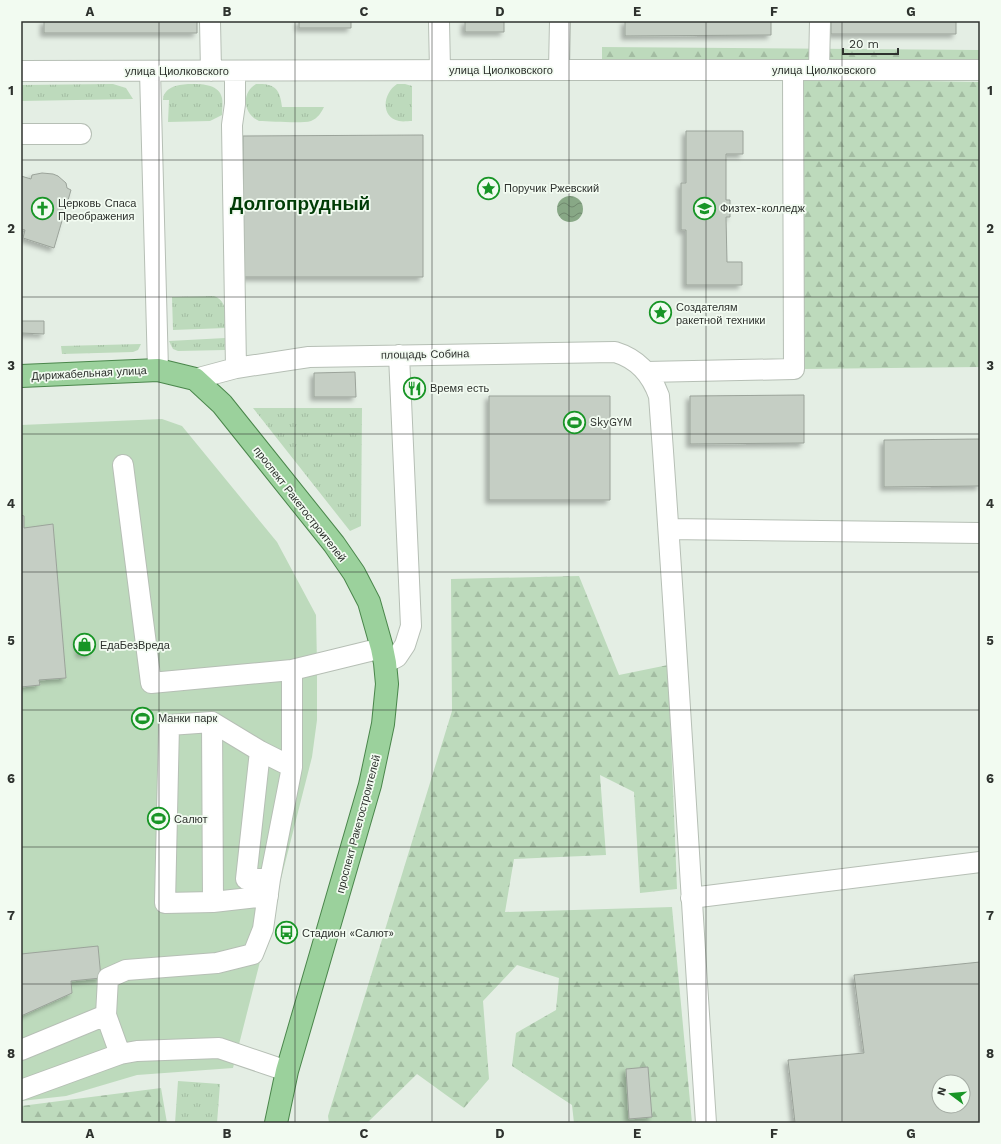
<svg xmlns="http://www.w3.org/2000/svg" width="1001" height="1144" viewBox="0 0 1001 1144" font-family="'Work Sans',sans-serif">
	<defs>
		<pattern id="grass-tufts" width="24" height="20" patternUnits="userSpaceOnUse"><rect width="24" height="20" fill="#bddabc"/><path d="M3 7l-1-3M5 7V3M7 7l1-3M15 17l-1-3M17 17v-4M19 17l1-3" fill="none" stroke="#a3bca2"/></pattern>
		<pattern id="forest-firs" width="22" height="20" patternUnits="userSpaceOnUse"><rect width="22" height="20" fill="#bddabc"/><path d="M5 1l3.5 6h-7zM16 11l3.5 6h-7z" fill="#a3bca2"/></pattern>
		<pattern id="water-waves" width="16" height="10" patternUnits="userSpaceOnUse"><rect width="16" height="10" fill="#88a886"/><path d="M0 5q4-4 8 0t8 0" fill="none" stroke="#70896e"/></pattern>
		<filter id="shadow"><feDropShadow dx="-3.5" dy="3.5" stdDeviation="2" flood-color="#0004"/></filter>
	</defs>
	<rect width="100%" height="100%" fill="#e4eee4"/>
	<path fill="url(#grass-tufts)" d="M113,84L126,88L133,99L21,101V85Z
		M188,84C199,84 219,83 222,98C223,103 222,109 222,115L210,121L168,122L169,100H163C164,87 177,85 188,84Z
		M256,84C275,83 280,89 282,107H324C321,113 318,118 311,121C301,124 271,121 259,121C243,114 241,93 256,84Z
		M397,84H405L412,86V121C408,121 403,122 399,121C380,117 383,93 397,84Z
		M214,296C228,301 225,316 225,328L173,330L172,297Z
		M225,338V350L178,351L173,349L169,341Z
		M141,344L138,350L133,352L62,354L61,346Z
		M253,408H362L361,526L350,531Z
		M178,1081L220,1084L217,1123H175Z"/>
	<path fill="url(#forest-firs)" d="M602,47L980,50V62H602Z
		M801,79L980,82V367L802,369Z
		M579,576L619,675L668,665L677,889L640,893L634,792L600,775L606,855L514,859L505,912L672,907L692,1123H574L572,1105L512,1066L516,1033L556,1010L559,978L517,965L483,1001L489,1079L464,1108L417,1074L367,1123H329L328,1116L452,711L451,579Z
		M161,1088L167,1123H21V1106Z"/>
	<path fill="#bddabc" d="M162,419L182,426L277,542L316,615L317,664V720L312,757L233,1068L137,1075L66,1096L21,1101V425Z"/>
	<path fill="url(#water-waves)" d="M557 209a13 13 0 1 1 26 0a13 13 0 1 1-26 0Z"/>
	<path fill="#c5cec4" stroke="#9ba39a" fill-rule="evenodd" filter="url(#shadow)" d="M44,21H197V33H44Z
		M299,21H351V28H299Z
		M465,21H504V32H465Z
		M625,21H771V35L625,36Z
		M831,21H956V34H831Z
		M686,131H743V154H726V200H730V217H726L727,262H742V285H686V230H681V183H686Z
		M423,135V277H244L243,136Z
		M42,173L53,174L58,176L66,183L67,188L71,190L54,248L23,238L25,230L21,229V176L31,179L32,175Z
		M21,321H44V334L21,333Z
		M355,372L356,397H314V373Z
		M420,383V392L409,393L408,384Z
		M804,395V443L690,444V396Z
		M489,396H610V500H489Z
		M980,439V486L884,487V440Z
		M21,515L24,516V528L53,524L66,678L39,680L40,685L21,687Z
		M90,636L92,653L80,654L78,637Z
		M98,946L101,978L71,981L72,993L21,1016V954Z
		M980,962V1123H795L788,1060L864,1053L854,975ZM939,1082H963V1106H939Z
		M648,1067L652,1117L629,1119L626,1069Z"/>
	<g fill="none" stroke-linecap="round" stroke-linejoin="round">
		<defs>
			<path id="minor" d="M210,21L211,71
				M439,21L440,70
				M559,70L560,21
				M819,70L820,21
				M21,71L559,70H980
				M150,71L158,370
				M235,71V104L232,125L236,368
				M21,134H81
				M646,372L794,369L793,71
				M195,379L236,368L309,357L615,352C638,359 651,374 659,396C677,638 690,881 706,1123
				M123,465L151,683L292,670L382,648
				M669,529L980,533
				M385,663L397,657L405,645L411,626L399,355
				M212,722L213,902
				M260,751L246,879H270
				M292,767V670
				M691,898L980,862
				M21,1050L106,1015L108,978L126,970L217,963L253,954L263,929L270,879L292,767L260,751L212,722L169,725L165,903L213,902L268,896
				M120,1054L137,1051L219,1048L287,1071
				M21,1090L120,1054L106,1015"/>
			<path id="major" d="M21,376L158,370L195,379L222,404L334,544L354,573L369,602L382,648L385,663L387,684L383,724L370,785L287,1071L276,1123"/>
		</defs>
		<use href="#minor" stroke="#b6bfb5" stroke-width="22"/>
		<use href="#major" stroke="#4a864b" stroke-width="24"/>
		<use href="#minor" stroke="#fff" stroke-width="20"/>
		<use href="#major" stroke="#9bd19c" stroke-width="22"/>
	</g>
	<path fill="none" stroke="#2e322e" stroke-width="1" stroke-opacity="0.55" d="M159,21V1123M295,21V1123M432,21V1123M569,21V1123M706,21V1123M842,21V1123M21,160H980M21,297H980M21,434H980M21,572H980M21,710H980M21,847H980M21,984H980"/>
	<defs>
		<symbol id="sight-ring" viewBox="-11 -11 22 22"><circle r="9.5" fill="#f2fbf1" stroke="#189526" stroke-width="1.5"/><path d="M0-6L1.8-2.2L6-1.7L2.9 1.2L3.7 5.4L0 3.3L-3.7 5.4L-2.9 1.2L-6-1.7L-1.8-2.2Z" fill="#189526"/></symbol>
		<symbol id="university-ring" viewBox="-11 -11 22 22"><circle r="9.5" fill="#f2fbf1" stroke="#189526" stroke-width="1.5"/><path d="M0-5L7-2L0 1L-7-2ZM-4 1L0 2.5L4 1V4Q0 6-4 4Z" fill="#189526"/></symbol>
		<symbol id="church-ring" viewBox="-11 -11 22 22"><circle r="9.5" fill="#f2fbf1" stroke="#189526" stroke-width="1.5"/><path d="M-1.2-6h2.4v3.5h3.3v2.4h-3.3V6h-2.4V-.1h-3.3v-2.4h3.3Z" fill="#189526"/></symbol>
		<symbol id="restaurant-ring" viewBox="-11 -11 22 22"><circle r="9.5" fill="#f2fbf1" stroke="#189526" stroke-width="1.5"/><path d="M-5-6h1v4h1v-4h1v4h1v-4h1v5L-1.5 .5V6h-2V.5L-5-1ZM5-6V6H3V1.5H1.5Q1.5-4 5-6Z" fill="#189526"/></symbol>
		<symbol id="stadium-ring" viewBox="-11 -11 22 22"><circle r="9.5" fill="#f2fbf1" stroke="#189526" stroke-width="1.5"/><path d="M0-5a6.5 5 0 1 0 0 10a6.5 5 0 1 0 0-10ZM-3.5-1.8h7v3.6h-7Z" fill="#189526"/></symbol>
		<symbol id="shop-ring" viewBox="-11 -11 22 22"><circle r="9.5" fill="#f2fbf1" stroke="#189526" stroke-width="1.5"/><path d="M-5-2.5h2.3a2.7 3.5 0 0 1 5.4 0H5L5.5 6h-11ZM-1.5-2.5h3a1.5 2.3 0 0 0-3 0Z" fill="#189526"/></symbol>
		<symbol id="bus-ring" viewBox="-11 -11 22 22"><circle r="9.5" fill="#f2fbf1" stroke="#189526" stroke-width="1.5"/><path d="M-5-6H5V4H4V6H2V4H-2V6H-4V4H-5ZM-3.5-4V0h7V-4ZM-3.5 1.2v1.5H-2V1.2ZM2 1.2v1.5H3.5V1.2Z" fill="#189526"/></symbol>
	</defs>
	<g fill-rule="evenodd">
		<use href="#sight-ring" x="476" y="176" width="25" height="25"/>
		<use href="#university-ring" x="692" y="196" width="25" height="25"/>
		<use href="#church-ring" x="30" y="196" width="25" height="25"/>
		<use href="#sight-ring" x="648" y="300" width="25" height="25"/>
		<use href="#restaurant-ring" x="402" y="376" width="25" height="25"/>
		<use href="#stadium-ring" x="562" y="410" width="25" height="25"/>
		<use href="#shop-ring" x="72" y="632" width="25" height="25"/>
		<use href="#stadium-ring" x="130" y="706" width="25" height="25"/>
		<use href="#stadium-ring" x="146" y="806" width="25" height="25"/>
		<use href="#bus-ring" x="274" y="920" width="25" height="25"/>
	</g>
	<g text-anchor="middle" stroke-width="3.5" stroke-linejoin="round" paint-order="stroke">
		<g font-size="11" fill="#2e322e" stroke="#f2fbf1">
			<text x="501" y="74">улица Циолковского</text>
			<text x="824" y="74">улица Циолковского</text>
			<text x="177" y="75">улица Циолковского</text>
			<text transform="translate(425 354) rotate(-1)" y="4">площадь Собина</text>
			<text transform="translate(89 373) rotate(-3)" y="4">Дирижабельная улица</text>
			<text transform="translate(300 504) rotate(52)" y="4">проспект Ракетостроителей</text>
			<text transform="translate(358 824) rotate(-75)" y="4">проспект Ракетостроителей</text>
		</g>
		<g font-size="11" fill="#2e322e" stroke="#f2fbf1" text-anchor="start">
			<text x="504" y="192">Поручик Ржевский</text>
			<text x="58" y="207">Церковь Спаса<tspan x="58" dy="13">Преображения</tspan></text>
			<text x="720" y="212">Физтех-колледж</text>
			<text x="676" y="311">Создателям<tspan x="676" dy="13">ракетной техники</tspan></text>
			<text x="430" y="392">Время есть</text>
			<text x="590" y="426">SkyGYM</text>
			<text x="100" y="649">ЕдаБезВреда</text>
			<text x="158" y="722">Манки парк</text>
			<text x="174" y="823">Салют</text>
			<text x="302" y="937">Стадион «Салют»</text>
		</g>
		<g font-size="19" font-weight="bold" fill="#003c06" stroke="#f2fbf1">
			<text x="300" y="210">Долгопрудный</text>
		</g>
	</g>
	<rect width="1001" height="1144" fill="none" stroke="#f2fbf1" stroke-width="44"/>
	<g transform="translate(951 1094) rotate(286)"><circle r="19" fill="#f2fbf1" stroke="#a4aba3"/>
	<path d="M0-3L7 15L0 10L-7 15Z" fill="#189526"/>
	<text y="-6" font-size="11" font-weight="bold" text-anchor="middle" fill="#2e322e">N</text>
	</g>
	<path d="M843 48v6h55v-6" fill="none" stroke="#2e322e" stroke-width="2"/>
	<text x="849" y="48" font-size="12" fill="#2e322e" stroke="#f2fbf1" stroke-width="3" paint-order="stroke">20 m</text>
	<rect x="22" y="22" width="957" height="1100" fill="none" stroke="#2e322e" stroke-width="1.5"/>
	<g font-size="13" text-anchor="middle" font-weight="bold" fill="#2e322e">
		<text x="90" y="16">A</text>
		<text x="227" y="16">B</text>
		<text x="364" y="16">C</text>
		<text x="500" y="16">D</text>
		<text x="637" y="16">E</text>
		<text x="774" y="16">F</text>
		<text x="911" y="16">G</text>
		<text x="11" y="95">1</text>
		<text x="990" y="95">1</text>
		<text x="11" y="233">2</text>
		<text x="990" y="233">2</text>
		<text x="11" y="370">3</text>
		<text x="990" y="370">3</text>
		<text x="11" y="508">4</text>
		<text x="990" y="508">4</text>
		<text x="11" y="645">5</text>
		<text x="990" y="645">5</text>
		<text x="11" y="783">6</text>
		<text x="990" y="783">6</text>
		<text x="11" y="920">7</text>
		<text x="990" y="920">7</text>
		<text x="11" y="1058">8</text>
		<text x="990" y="1058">8</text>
		<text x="90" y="1138">A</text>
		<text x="227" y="1138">B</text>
		<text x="364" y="1138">C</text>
		<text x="500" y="1138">D</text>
		<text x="637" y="1138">E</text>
		<text x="774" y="1138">F</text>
		<text x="911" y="1138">G</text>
	</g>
</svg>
